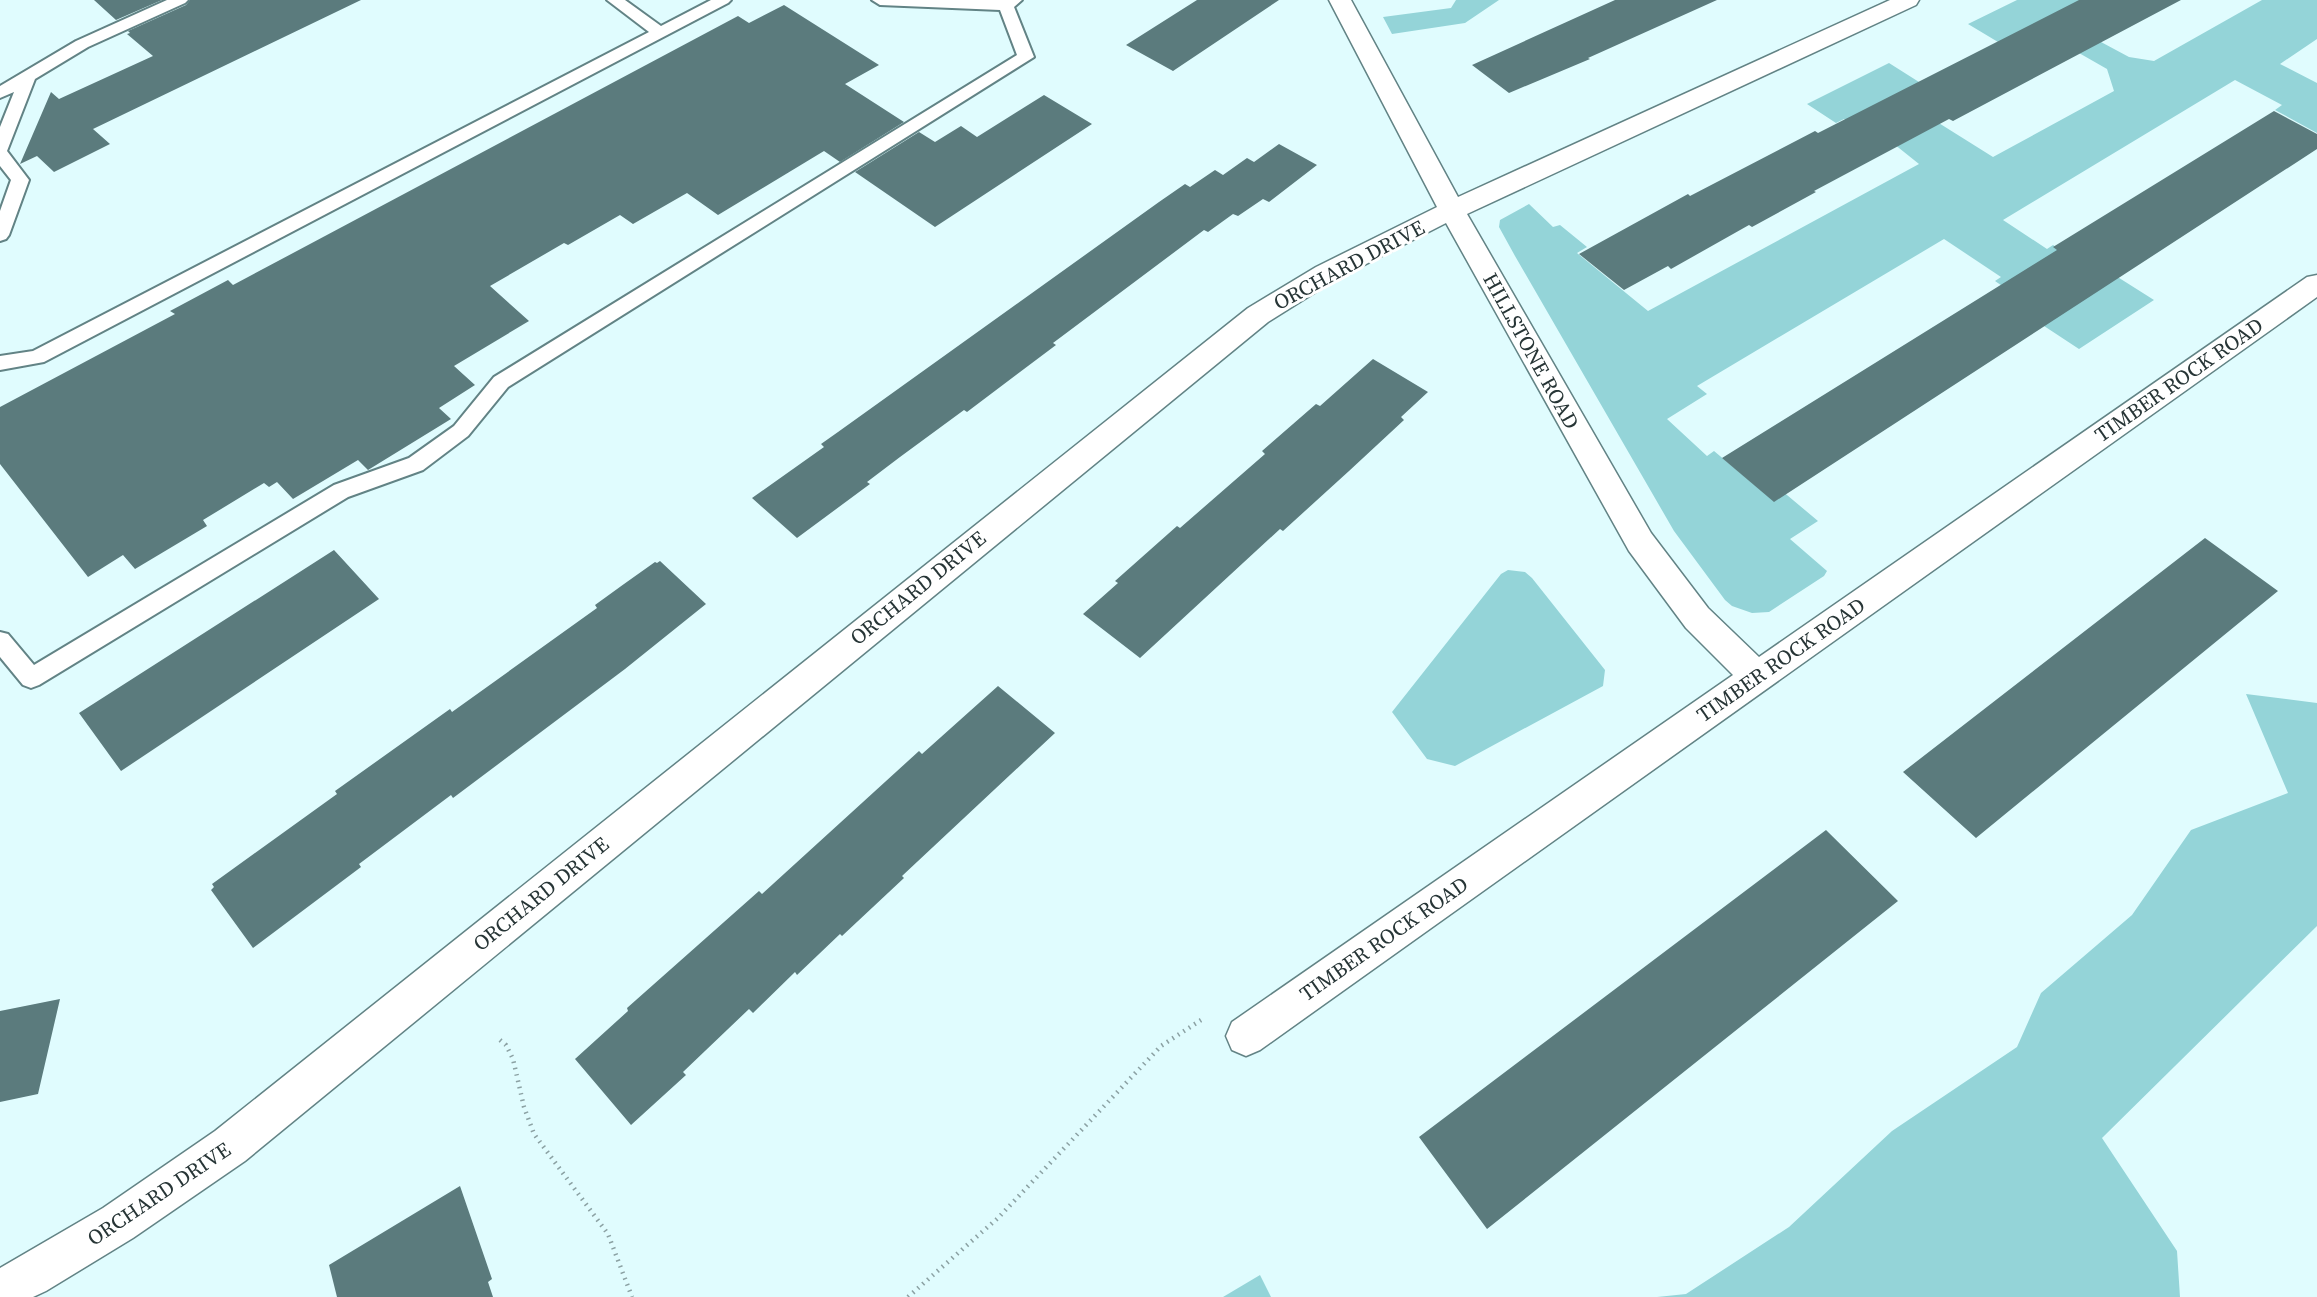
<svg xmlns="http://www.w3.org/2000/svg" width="2317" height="1297" viewBox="0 0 2317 1297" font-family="'Source Serif 4',serif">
	<rect width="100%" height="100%" fill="#e0fcfe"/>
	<path fill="#94d4d8" d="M1456,0H1499L1465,23L1392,34L1383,17L1451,8Z
		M2017,0H2082L2101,42L2129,57L2154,61L2262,0H2317V39L2280,64L2317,83V133L2275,110L2282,105L2235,80L2003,220L2047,249L2053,245L2108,281L2116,276L2154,300L2079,349L2041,324L2049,318L1995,281L2001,277L1944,239L1697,386L1707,394L1667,419L1707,456L1714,451L1769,497L1781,490L1818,521L1790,539L1827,571L1824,576L1769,612L1752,613L1732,606L1725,600L1674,531L1515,256L1499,227L1500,220L1529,204L1553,227L1560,225L1587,247L1577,253L1648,311L1919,164L1889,140L1881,144L1844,119L1836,123L1807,104L1889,63L1919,82L1926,115L1993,157L2114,91L2107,69L2079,53L1998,42L1968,24Z
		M1508,570L1525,572L1532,578L1605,670L1603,686L1455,766L1427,759L1392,712L1501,574Z
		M2246,694L2317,703V926L2102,1138L2177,1251L2180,1297H1657L1686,1294L1789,1227L1892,1131L2017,1047L2041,993L2132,915L2191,830L2288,793Z
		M1260,1275L1271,1297H1223Z"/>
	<path fill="#5b7b7d" d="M94,0H162L116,20Z
		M190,0H361L93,129L110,144L54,172L37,156L20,164L51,92L59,99L153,56L127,34L130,33L128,31L186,5Z
		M1197,0H1279L1173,71L1126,45Z
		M1615,0H1717L1588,58L1590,59L1509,93L1472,65Z
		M2079,0H2181L1953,121L1949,119L1814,191L1816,192L1752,227L1749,225L1671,269L1668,266L1624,290L1579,254L1688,194L1690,196L1815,131L1818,133Z
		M784,5L879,65L845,84L904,122L840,162L824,151L718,215L687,193L633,224L620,215L568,245L564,243L490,286L529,321L454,366L475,385L439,408L451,419L368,470L358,460L293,499L277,482L269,487L264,483L203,520L207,526L135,569L123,555L88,577L0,464V407L175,314L170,311L228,280L233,285L738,16L749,23Z
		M1044,95L1092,124L935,227L855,172L919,132L935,142L961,126L977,137Z
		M2274,111L2317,134V149L1774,502L1722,458L2057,250L2053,247Z
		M1279,144L1317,165L1269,202L1263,199L1238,216L1233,214L1208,232L1204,230L1053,343L1056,345L967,412L964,410L900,457L867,482L870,484L797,538L752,498L824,447L821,444L838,432L1159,202L1185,184L1190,187L1215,170L1223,175L1247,158L1254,162Z
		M1373,359L1428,392L1401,417L1404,420L1349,471L1283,531L1280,529L1140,658L1083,614L1118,583L1115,581L1177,526L1180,528L1265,454L1262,451L1316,404L1320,406Z
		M2205,538L2278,591L1976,838L1903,772Z
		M334,550L379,599L121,771L79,713Z
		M660,561L706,604L625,669L453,798L451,795L359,864L361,867L253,948L211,890L214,887L212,884L337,794L335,791L450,709L452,712L597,608L595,605L624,584L655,562L657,563Z
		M998,686L1055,733L902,876L904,878L842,936L840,934L797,975L795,972L753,1013L749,1009L683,1072L686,1075L631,1125L575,1059L628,1011L627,1008L759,891L762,894L919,751L922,754Z
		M1826,830L1898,901L1487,1229L1419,1137Z
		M60,999L38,1094L0,1102V1011Z
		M460,1186L492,1279L488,1282L493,1297H337L329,1265Z"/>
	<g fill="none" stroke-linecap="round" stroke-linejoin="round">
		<defs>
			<path id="lane" d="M167,0H188L185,3L88,47L35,79L7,151L29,180L9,235L6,239L0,241V211L11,180L0,166V127L14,92L0,98V86L76,41Z
				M607,0H625L661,26L711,0H731L728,3L44,362L0,370V356L33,351L649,32Z
				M872,0H1022L1014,7L1034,57L508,387L468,436L423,470L348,497L39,685L31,688L23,685L0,657V632L8,634L34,665L334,485L409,458L454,426L494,377L1017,55L1000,10L880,5Z"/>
			<path id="street" d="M1329,0H1351L1458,197L1890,0H1919L1916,5L1467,214L1651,533L1708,608L1759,657L2307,277L2317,275V297L1260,1050L1246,1056L1232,1050L1226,1036L1232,1022L1733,675L1686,628L1629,551L1446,223L1335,280L1268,322L245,1161L133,1238L46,1291L33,1297H0V1268L103,1208L215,1131L1248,308L1316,267L1437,207Z"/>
		</defs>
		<use href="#lane" stroke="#628385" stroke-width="4"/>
		<use href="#street" stroke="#628385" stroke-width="3"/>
		<path stroke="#8ba1a3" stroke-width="4.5" stroke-dasharray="1.5 5" stroke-linecap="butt" d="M500,1040L506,1045L513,1059L524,1107L534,1134L608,1234L632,1297
			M908,1297L998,1218L1161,1046L1201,1020"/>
		<use href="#lane" fill="#fff" fill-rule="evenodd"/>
		<use href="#street" fill="#fff" fill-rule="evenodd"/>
	</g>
	<g text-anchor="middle" stroke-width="6" stroke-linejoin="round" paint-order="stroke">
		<g font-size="21" fill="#273536" stroke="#fff">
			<text transform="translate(1349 265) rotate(-28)" y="7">ORCHARD DRIVE</text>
			<text transform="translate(1531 351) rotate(61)" y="7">HILLSTONE ROAD</text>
			<text transform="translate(2179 380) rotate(-35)" y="7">TIMBER ROCK ROAD</text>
			<text transform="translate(918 588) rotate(-39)" y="7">ORCHARD DRIVE</text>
			<text transform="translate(1781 660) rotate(-35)" y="7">TIMBER ROCK ROAD</text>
			<text transform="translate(541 894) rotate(-39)" y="7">ORCHARD DRIVE</text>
			<text transform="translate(1384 939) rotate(-35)" y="7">TIMBER ROCK ROAD</text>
			<text transform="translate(159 1194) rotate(-34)" y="7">ORCHARD DRIVE</text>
		</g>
	</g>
</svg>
